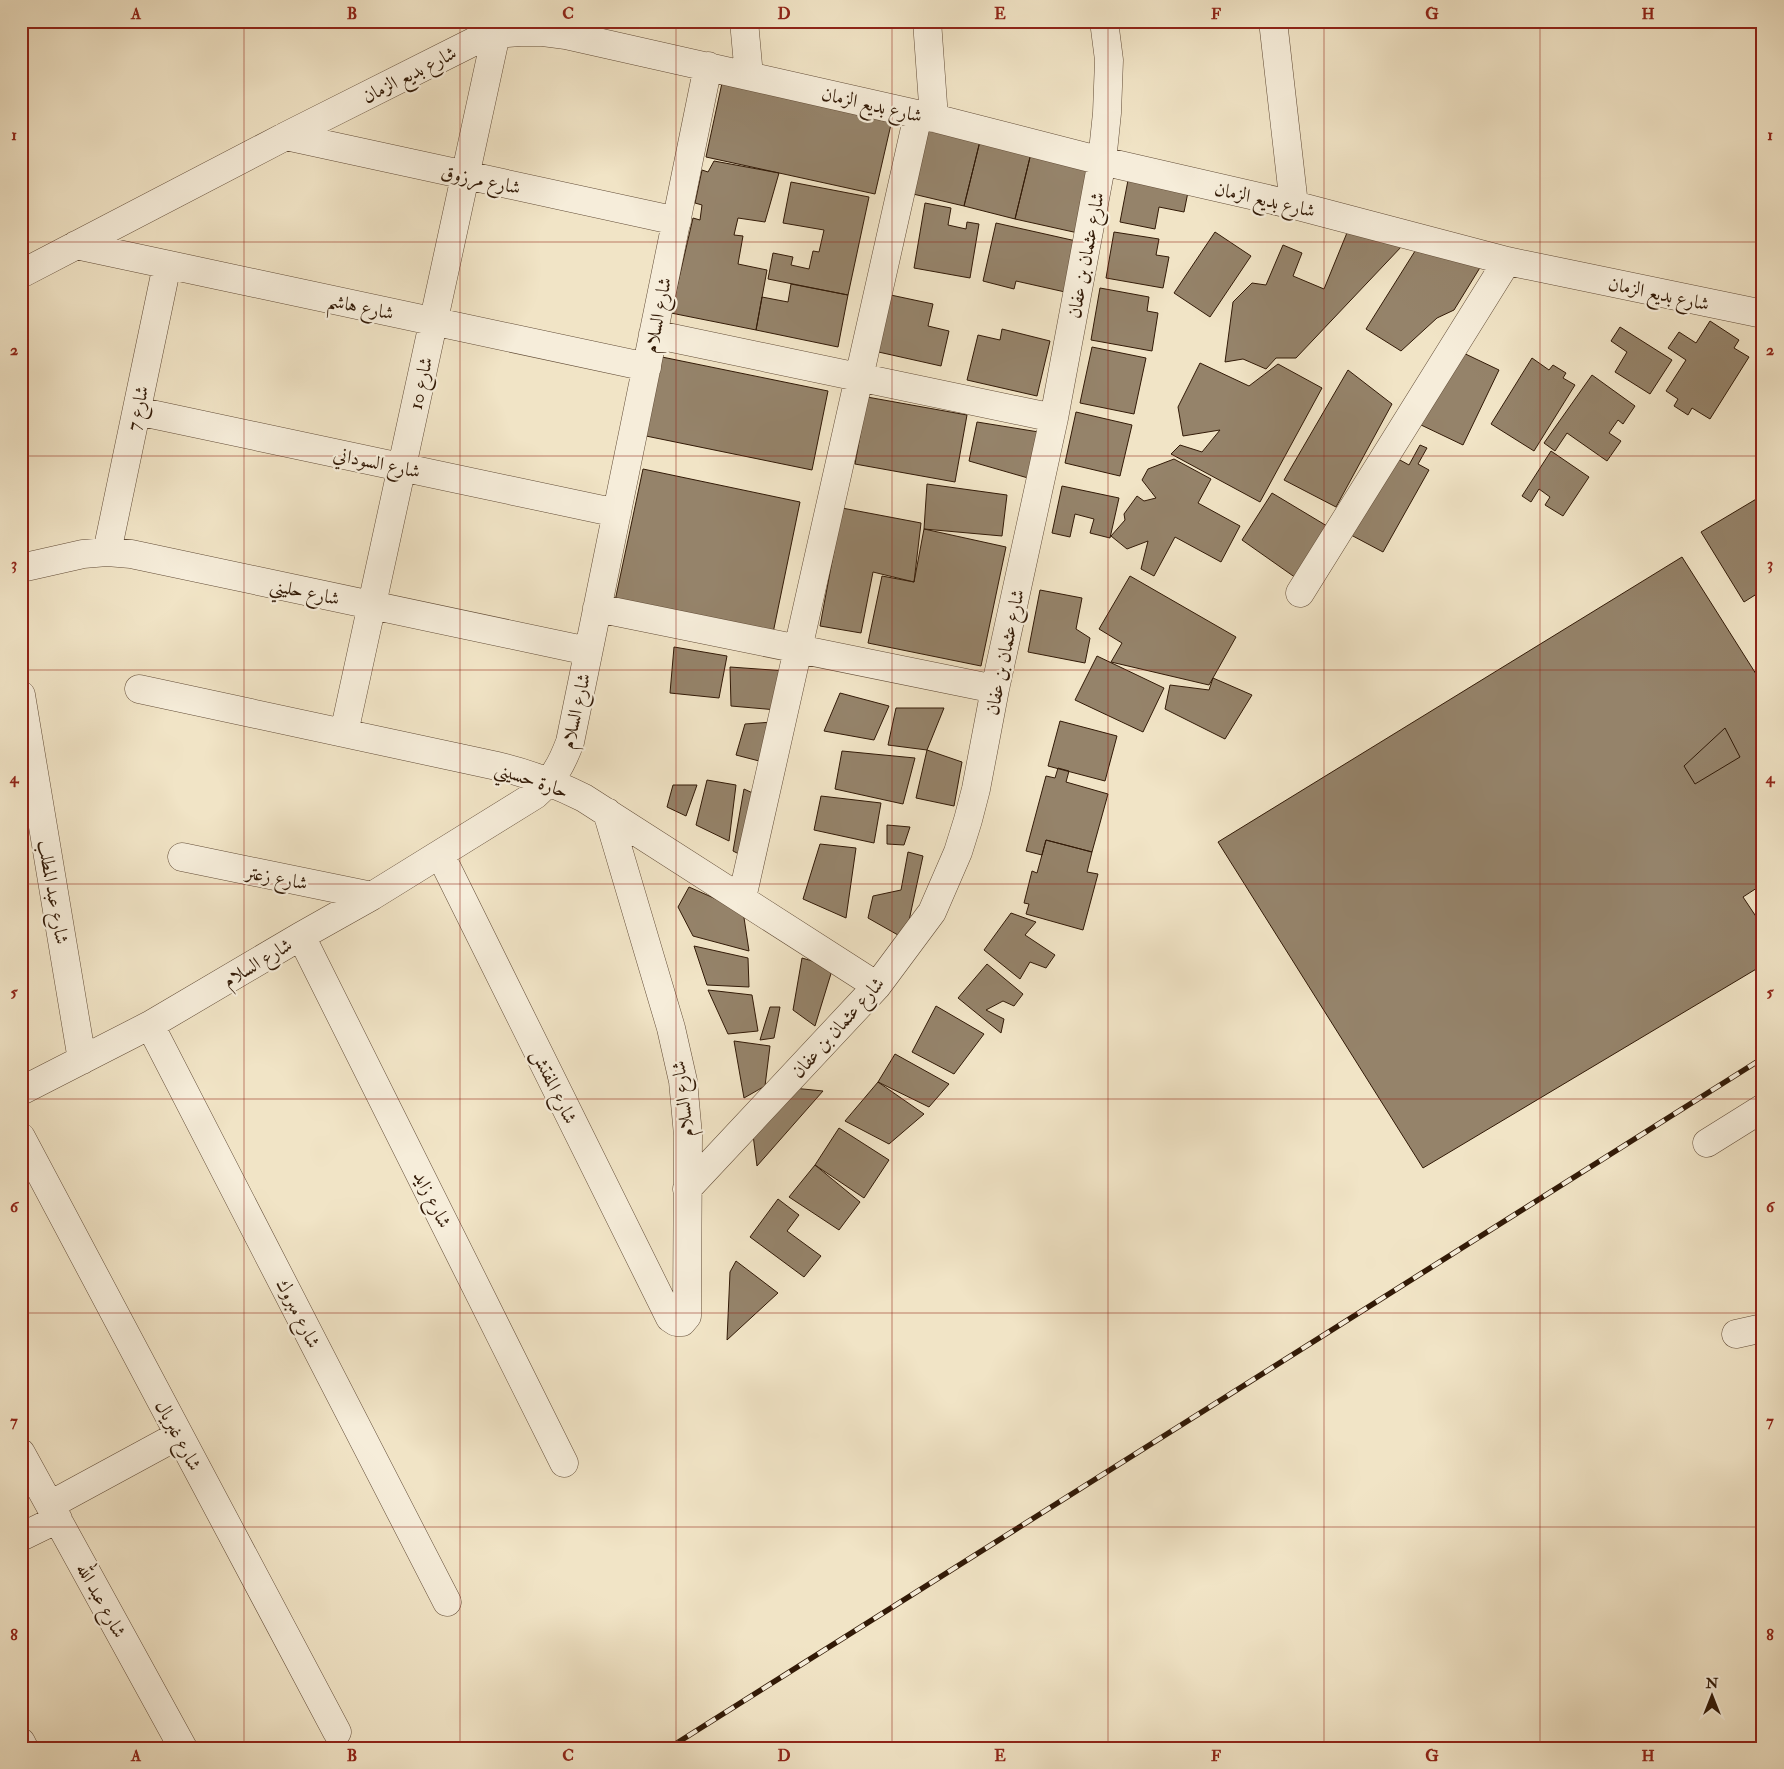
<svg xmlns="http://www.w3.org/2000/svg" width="1784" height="1769" viewBox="0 0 1784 1769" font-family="'IM FELL Double Pica',Amiri,serif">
	<rect width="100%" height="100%" fill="#f1e4c6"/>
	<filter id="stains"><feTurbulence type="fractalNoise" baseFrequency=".004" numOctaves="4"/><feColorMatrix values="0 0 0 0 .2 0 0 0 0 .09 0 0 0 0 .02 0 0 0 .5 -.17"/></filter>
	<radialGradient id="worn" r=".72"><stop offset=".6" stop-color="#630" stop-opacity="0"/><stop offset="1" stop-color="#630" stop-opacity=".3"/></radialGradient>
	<path fill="#95836a" stroke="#321a07" d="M722,83L892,120L875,194L706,157Z
		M930,124L981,137L964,206L913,194Z
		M981,137L1032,149L1015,219L964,206Z
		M1032,149L1095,165L1078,233L1015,219Z
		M714,161L779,173L765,222L738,218L734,235L743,236L738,264L767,270L756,330L671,313L693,218L700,220L702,205L695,203L702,170L708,172Z
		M1129,175L1189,187L1184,212L1159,207L1155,229L1120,222Z
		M791,182L869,197L848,295L768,279L773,253L793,257L791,265L809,269L813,251L819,252L824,230L783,223Z
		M925,203L951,208L948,225L966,229L967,222L979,224L970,278L914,268Z
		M996,223L1085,243L1074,294L1016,281L1014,289L983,281Z
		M1351,223L1403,245L1296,358H1276L1266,369L1243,359L1225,362L1233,302L1252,283L1266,285L1283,245L1302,253L1293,276L1324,289Z
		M1114,232L1159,239L1156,255L1169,257L1163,288L1106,278Z
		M1215,232L1251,256L1210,317L1174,293Z
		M1427,232L1481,266L1454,310L1437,318L1401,351L1366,329Z
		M791,284L848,295L838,347L756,330L762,297L788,302Z
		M1100,288L1149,297L1147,311L1158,313L1152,351L1091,340Z
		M886,294L933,304L928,326L949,331L941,366L874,351Z
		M1710,321L1739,340L1734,348L1749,357L1710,419L1692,408L1688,415L1674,406L1678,399L1666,391L1686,360L1668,348L1679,332L1696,343Z
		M1620,327L1672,360L1650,394L1615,372L1627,352L1611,341Z
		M1002,329L1050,341L1037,396L967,380L978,335L1000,340Z
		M1092,347L1146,358L1134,414L1080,403Z
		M1455,349L1499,370L1463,445L1419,424Z
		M662,357L828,391L812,470L646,436Z
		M1532,358L1549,370L1553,365L1566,373L1563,378L1575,385L1534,451L1491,424Z
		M1200,363L1249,386L1278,364L1322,388L1260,502L1171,454L1180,445L1202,452L1220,430L1183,436L1178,407Z
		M1348,370L1392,404L1336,507L1284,480Z
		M1592,375L1635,406L1623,424L1618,420L1609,433L1621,441L1607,461L1567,433L1555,451L1544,443Z
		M867,397L967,415L955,482L855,464Z
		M1076,412L1132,425L1120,476L1065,463Z
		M977,422L1045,433L1028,478L969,461Z
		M1420,445L1427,448L1418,464L1429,470L1383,552L1351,535L1380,449L1409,465Z
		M1551,451L1589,477L1563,516L1545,505L1550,497L1539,489L1531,502L1522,496Z
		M1174,459L1211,479L1198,503L1240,526L1221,562L1175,537L1154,576L1141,569L1148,541L1127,549L1111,536L1125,520L1124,514L1137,496L1144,501L1156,498L1142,480L1148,469Z
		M643,469L800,502L773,633L615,601Z
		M927,484L1007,495L1002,536L924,529Z
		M1062,486L1119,498L1110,538L1090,533L1094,519L1075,514L1070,537L1052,533Z
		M1272,493L1327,526L1296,578L1242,540Z
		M1763,495V590L1744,602L1701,532Z
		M842,508L921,523L914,582L873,572L861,633L820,626Z
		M924,529L1006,547L981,666L868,643L882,576L914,582Z
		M1682,557L1763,685V884L1743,897L1763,927V965L1423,1168L1218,842Z
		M1130,576L1236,637L1209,685L1111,662L1122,643L1099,629Z
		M1040,590L1082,598L1076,629L1090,638L1085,663L1028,652Z
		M674,647L727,656L719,698L670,693Z
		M1097,656L1164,688L1143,732L1075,700Z
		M730,667L786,671L777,710L731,706Z
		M1213,678L1252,695L1225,739L1165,709L1170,685L1209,690Z
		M840,693L889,706L874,740L824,731Z
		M896,708H944L927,750L888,745Z
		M1060,721L1117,736L1105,781L1048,766Z
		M773,722L763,762L736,755L745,724Z
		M1725,728L1740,757L1695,784L1684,766Z
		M927,750L962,762L954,806L916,798Z
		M842,751L915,758L903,804L835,789Z
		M1058,768L1069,771L1066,782L1108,794L1092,852L1046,840L1042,855L1026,851L1046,776L1055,778Z
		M707,780L736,785L729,841L696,825Z
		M673,785H697L686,816L667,807Z
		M744,789L757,795L743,856L733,851Z
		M821,796L881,803L874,843L814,830Z
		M887,825L910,827L904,845L887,844Z
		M1046,840L1092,852L1087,872L1098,874L1083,930L1026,914L1029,904L1024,903L1032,871L1037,873Z
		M820,844L856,848L846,918L803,899Z
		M908,852L923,856L905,939L868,918L873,896L901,890Z
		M689,887L743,911L749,951L693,936L678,907Z
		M1011,913L1036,922L1025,935L1055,955L1046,968L1030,962L1020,979L984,950Z
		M694,946L748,958L749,987L707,985Z
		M802,958L833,967L815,1026L793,1010Z
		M987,964L1023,994L1014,1006L1003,1001L986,1010L1004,1019L1001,1033L958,998Z
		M708,990L752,995L758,1031L728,1034Z
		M936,1006L984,1034L954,1074L912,1052Z
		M770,1007H780L774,1038L760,1040Z
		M734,1041L770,1046L765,1086L744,1098Z
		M895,1054L949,1084L929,1107L878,1082Z
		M878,1082L924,1114L889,1144L845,1121Z
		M793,1088L823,1091L757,1166L752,1127Z
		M839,1128L889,1160L864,1198L815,1165Z
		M815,1165L860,1202L839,1230L789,1197Z
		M778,1199L799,1215L787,1231L821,1256L804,1277L750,1237Z
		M736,1261L778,1293L727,1340L730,1272Z"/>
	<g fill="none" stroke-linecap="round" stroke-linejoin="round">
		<defs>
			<path id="minor" d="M744,21L749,76
				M927,21L934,118
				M1273,21L1294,205
				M286,136L677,221
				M76,245L647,367
				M21,274L286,136L473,42L496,34L520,32H543L566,35L934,118L1102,161L1294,205L1507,261L1763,314
				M653,334L1054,418
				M137,411L617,513
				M107,552L167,265
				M21,568L83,554L107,552L131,554L588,651
				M1300,593L1507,261
				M597,608L995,689
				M139,689L497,766C528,773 556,784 584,798L877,986
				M21,695L82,1060
				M344,733L496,34
				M440,854L670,1318L676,1322H682L687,1316L688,1135L683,1081L671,1028L607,812
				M182,857L372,896
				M742,898L918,115
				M301,936L564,1463
				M150,1025L447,1602
				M21,1091L150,1025L301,936L372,896L535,795C554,778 561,766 570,742L708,66
				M21,1137L337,1732
				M1707,1143L1763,1108
				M687,1189L877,986L932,912L958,852L968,820L976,789L995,689L1054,418L1102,161L1107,113L1109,60L1104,21
				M1736,1334L1763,1328
				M21,1453L183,1748
				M50,1505L179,1435
				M21,1537L58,1519
				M21,1742L24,1748"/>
		</defs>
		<use href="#minor" stroke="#624c37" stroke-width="29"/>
		<use href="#minor" stroke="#f6edda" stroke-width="28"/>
		<defs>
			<path id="rail" d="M669,1748L1763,1058"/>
		</defs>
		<use href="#rail" stroke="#321a07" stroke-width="5.5"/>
		<use href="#rail" stroke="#f6edda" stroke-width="4" stroke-dasharray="11" stroke-linecap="butt"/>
	</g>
	<path fill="none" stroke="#8f2418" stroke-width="1" stroke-opacity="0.55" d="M244,21V1748M460,21V1748M676,21V1748M892,21V1748M1108,21V1748M1324,21V1748M1540,21V1748M21,242H1763M21,456H1763M21,670H1763M21,884H1763M21,1099H1763M21,1313H1763M21,1527H1763"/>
	<g text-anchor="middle" stroke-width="4.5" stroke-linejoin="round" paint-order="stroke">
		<g font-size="19" fill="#321a07" stroke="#f6edda">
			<text transform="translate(409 74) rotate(-27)" y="7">شارع بديع الزمان</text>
			<text transform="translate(872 104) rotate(13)" y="7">شارع بديع الزمان</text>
			<text transform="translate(481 179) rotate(12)" y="7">شارع مرزوق</text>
			<text transform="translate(1265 199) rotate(13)" y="7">شارع بديع الزمان</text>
			<text transform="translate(1085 255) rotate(-79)" y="7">شارع عثمان بن عفان</text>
			<text transform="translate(1659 293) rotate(12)" y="7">شارع بديع الزمان</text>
			<text transform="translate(361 306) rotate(12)" y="7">شارع هاشم</text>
			<text transform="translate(657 315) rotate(-79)" y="7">شارع السلام</text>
			<text transform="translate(420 383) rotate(-78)" y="7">شارع 10</text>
			<text transform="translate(137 408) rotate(-78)" y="7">شارع 7</text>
			<text transform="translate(377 462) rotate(12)" y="7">شارع السوداني</text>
			<text transform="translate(305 591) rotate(12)" y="7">شارع حليني</text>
			<text transform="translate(1004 652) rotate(-78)" y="7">شارع عثمان بن عفان</text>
			<text transform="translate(575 711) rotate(-77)" y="7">شارع السلام</text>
			<text transform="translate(532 779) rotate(19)" y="7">حارة حسيني</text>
			<text transform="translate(277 877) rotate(11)" y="7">شارع زعتر</text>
			<text transform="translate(54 892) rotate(80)" y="7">شارع عبد المطلب</text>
			<text transform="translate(257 962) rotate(-31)" y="7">شارع السلام</text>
			<text transform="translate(837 1027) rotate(-48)" y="7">شارع عثمان بن عفان</text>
			<text transform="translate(555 1086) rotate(64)" y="7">شارع المفتش</text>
			<text transform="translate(682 1099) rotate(-97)" y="7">شارع السلام</text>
			<text transform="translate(433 1199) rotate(63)" y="7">شارع زايد</text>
			<text transform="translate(299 1313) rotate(63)" y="7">شارع مبروك</text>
			<text transform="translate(179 1435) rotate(62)" y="7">شارع غبريال</text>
			<text transform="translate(102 1600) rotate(61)" y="7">شارع عبد الله</text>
		</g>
	</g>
	<rect width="1784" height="1769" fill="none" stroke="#f1e4c6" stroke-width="55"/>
	<g transform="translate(1712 1696)" stroke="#f6edda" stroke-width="4" paint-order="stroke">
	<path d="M0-4L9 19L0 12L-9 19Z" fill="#321a07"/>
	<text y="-8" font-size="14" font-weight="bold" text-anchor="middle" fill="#321a07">N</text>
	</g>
	<rect x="28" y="28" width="1728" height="1714" fill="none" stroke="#8f2418" stroke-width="2"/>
	<g font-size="16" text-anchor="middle" font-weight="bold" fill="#8f2418">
		<text x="136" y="19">A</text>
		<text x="352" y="19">B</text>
		<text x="568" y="19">C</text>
		<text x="784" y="19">D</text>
		<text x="1000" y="19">E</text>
		<text x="1216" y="19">F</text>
		<text x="1432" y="19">G</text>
		<text x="1648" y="19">H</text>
		<text x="14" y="140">1</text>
		<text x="1770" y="140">1</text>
		<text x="14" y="355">2</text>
		<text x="1770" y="355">2</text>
		<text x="14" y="569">3</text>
		<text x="1770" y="569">3</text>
		<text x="14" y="783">4</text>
		<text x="1770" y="783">4</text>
		<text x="14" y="997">5</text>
		<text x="1770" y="997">5</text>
		<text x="14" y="1212">6</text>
		<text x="1770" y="1212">6</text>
		<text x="14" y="1426">7</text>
		<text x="1770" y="1426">7</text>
		<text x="14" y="1640">8</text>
		<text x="1770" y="1640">8</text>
		<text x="136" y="1761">A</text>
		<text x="352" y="1761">B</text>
		<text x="568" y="1761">C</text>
		<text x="784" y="1761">D</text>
		<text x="1000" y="1761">E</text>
		<text x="1216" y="1761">F</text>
		<text x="1432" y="1761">G</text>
		<text x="1648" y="1761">H</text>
	</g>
	<rect width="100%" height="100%" filter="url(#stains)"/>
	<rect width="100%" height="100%" fill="url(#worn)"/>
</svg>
